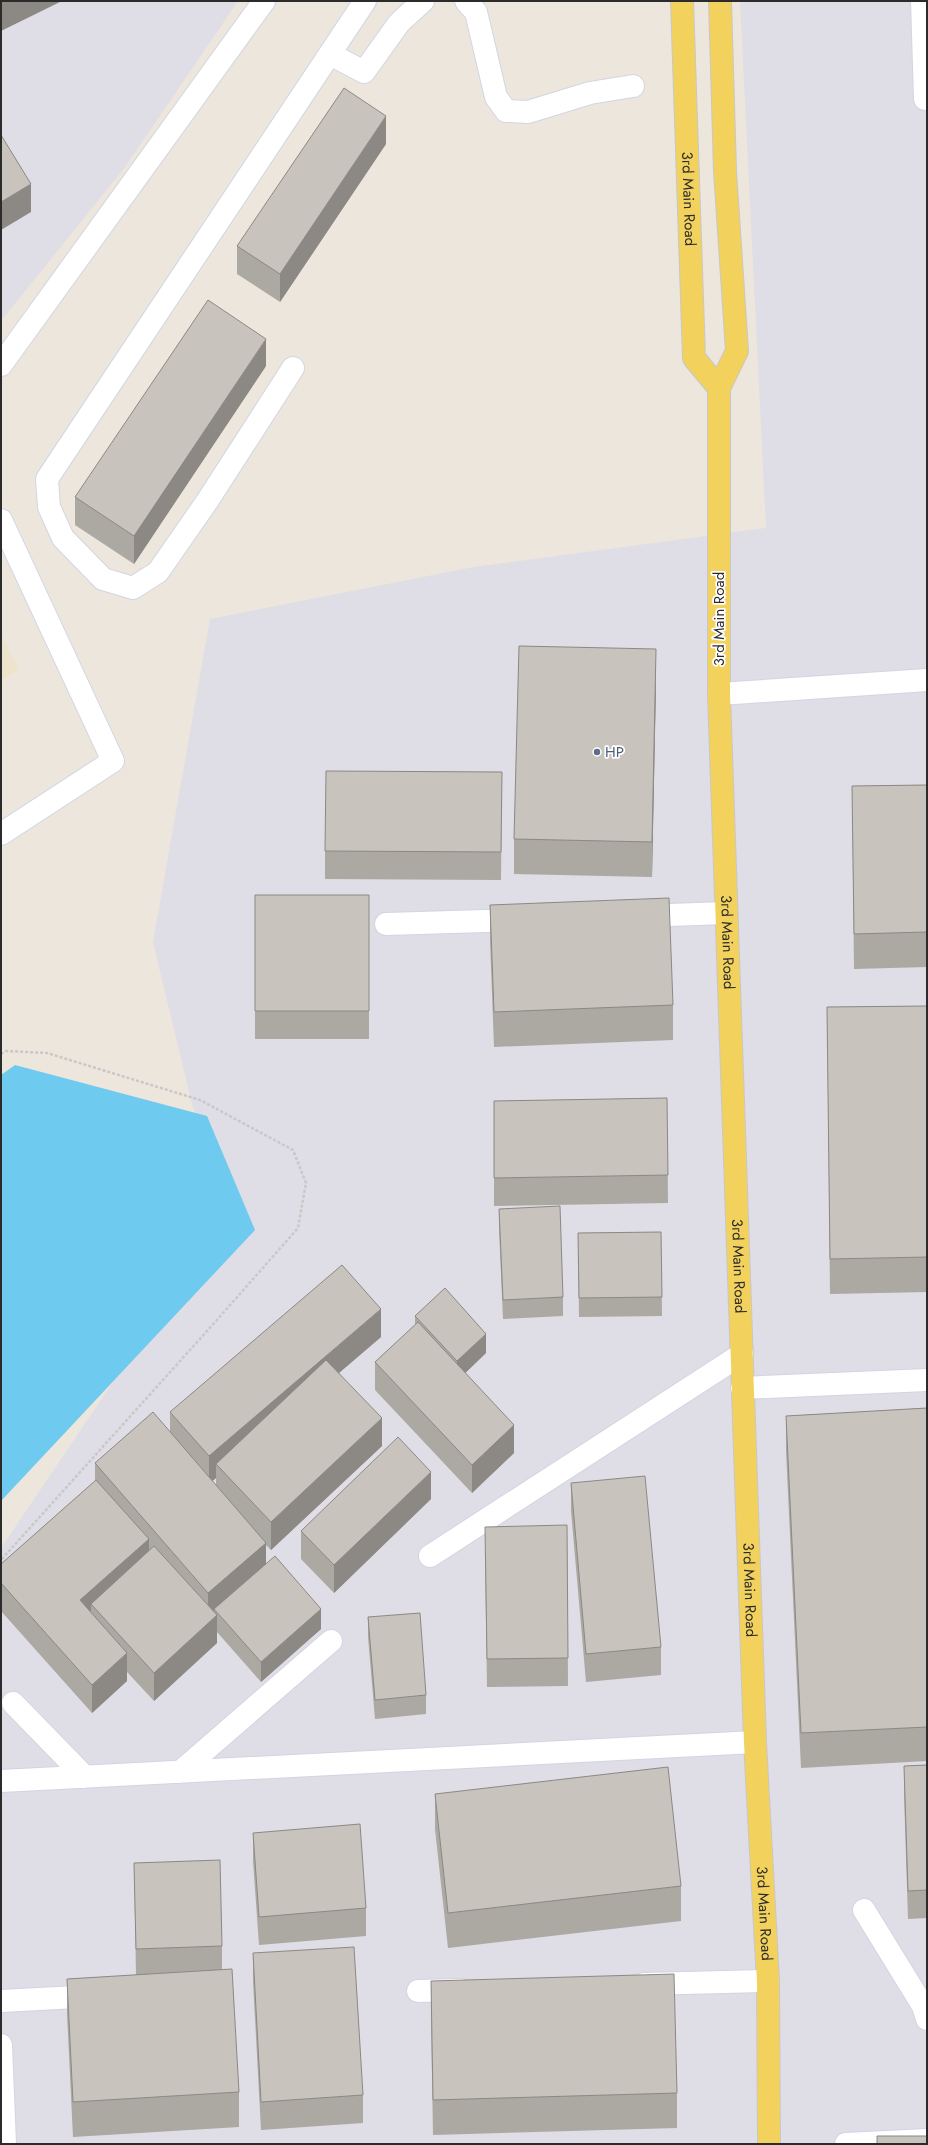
<svg xmlns="http://www.w3.org/2000/svg" width="928" height="2145" viewBox="0 0 928 2145" font-family="Jost,sans-serif">
	<rect width="100%" height="100%" fill="#ede6dc"/>
	<path fill="#dfdde5" d="M1,1H238L125,167L1,321Z
		M740,1H927V2144H1V1548L228,1212L192,1104L153,942L210,619L474,567L766,528Z"/>
	<path fill="#eee4cc" d="M1,634L19,670L1,680Z"/>
	<path fill="#6fcaef" d="M15,1065L207,1116L255,1230L1,1501V1075Z"/>
	<g fill="none" stroke-linecap="round" stroke-linejoin="round">
		<defs>
			<path id="minor" d="M466,1L476,12L496,97L506,111L528,112L590,93L633,86
				M922,1L925,99
				M330,54L364,72L399,23L423,1
				M1,365L264,1
				M293,368L208,500L158,572L133,588L103,579L63,538L49,507L47,479L365,1
				M1,520L113,761L1,834
				M719,694L927,680
				M640,916L726,913
				M386,924L519,920
				M742,1388L927,1380
				M430,1556L742,1354
				M13,1703L85,1777
				M180,1772L331,1641
				M1,1781L755,1742
				M864,1910L923,2006L927,2019
				M644,1984L768,1981
				M418,1991L461,1990
				M1,2001L96,1996
				M1,2045L5,2144
				M846,2144L927,2140"/>
			<g id="major">
				<path id="s1" d="M682,1L694,358L719,388"/>
				<path id="s2" d="M720,1L725,171L737,351L719,388V694L755,1742L768,1981L769,2144"/>
			</g>
		</defs>
		<use href="#minor" stroke="#d2d5e3" stroke-width="24"/>
		<use href="#major" stroke="#c8c8c8" stroke-width="24"/>
		<path stroke="#c8c8c8" stroke-width="2.5" stroke-dasharray="3 2" stroke-linecap="butt" d="M1,1054L6,1051L47,1053L200,1100L293,1150L306,1183L298,1228L216,1321L1,1560"/>
		<use href="#minor" stroke="#fff" stroke-width="22"/>
		<use href="#major" stroke="#f2d25c" stroke-width="22"/>
	</g>
	<path fill="#aca8a2" fill-rule="evenodd" d="M386,144L280,302L237,274V246Z
		M266,366L134,564L75,525V497Z
		M656,684L652,877L514,874V839Z
		M502,772L501,880L325,879V851Z
		M927,785V967L854,969L852,786Z
		M255,895H369V1039H255Z
		M490,905L673,1005V1040L494,1047L490,940Z
		M927,1006V1292L830,1294L827,1007Z
		M667,1098L668,1203L494,1206V1101Z
		M499,1209L563,1297V1316L503,1319L499,1228Z
		M661,1232L662,1316L579,1317L578,1233Z
		M415,1316L486,1353L465,1373L514,1453L472,1493L375,1390V1362L415,1325Z
		M381,1337L339,1373L382,1446L271,1550L266,1545V1563L321,1629L261,1682L217,1632V1643L154,1701L127,1672V1681L92,1713L1,1611V1564L95,1481V1463L170,1432V1412ZM216,1478V1485L212,1481Z
		M927,1408V1761L801,1768L786,1451V1416Z
		M571,1483L661,1647V1675L586,1682L571,1511Z
		M431,1499L334,1593L301,1559V1531Z
		M567,1525L568,1686L487,1687L485,1555Z
		M368,1617L426,1695V1714L375,1719L368,1637Z
		M927,1765V1918L908,1919L904,1794V1766Z
		M435,1794L681,1886V1921L448,1948L435,1829Z
		M253,1833L366,1908V1936L259,1945L253,1861Z
		M134,1863L222,1946V1970L239,2092V2127L73,2137L67,2014V1979L136,1975Z
		M253,1953L363,2095V2123L261,2130L253,1981Z
		M431,1981L677,2093V2128L433,2135L431,2016Z"/>
	<path fill="#8c8884" d="M1,1H62L1,31Z
		M386,116V144L280,302V274Z
		M31,184V212L1,230V202Z
		M266,339V366L134,564V536Z
		M656,649V684L652,877V842Z
		M381,1309V1337L223,1472L216,1464V1478L209,1484V1456Z
		M486,1334V1353L457,1381V1361Z
		M382,1418V1446L271,1550V1522Z
		M514,1425V1453L472,1493V1465Z
		M431,1472V1499L334,1593V1565Z
		M149,1539V1567L91,1604V1619L80,1600Z
		M266,1543V1571L214,1609V1616L208,1621V1593Z
		M321,1609V1629L261,1682V1662Z
		M217,1615V1643L154,1701V1673Z
		M127,1653V1681L92,1713V1685Z"/>
	<path fill="#c8c3bc" stroke="#8c8884" d="M344,88L386,116L280,274L237,246Z
		M1,135L31,184L1,202Z
		M208,300L266,339L134,536L75,497Z
		M519,646L656,649L652,842L514,839Z
		M326,771L502,772L501,852L325,851Z
		M927,785V932L854,934L852,786Z
		M255,895H369V1011H255Z
		M669,898L673,1005L494,1012L490,905Z
		M927,1006V1257L830,1259L827,1007Z
		M667,1098L668,1175L494,1178V1101Z
		M560,1206L563,1297L503,1300L499,1209Z
		M661,1232L662,1297L579,1298L578,1233Z
		M342,1265L381,1309L209,1456L170,1412Z
		M445,1288L486,1334L457,1361L415,1316Z
		M418,1322L514,1425L472,1465L375,1362Z
		M326,1360L382,1418L271,1522L216,1464Z
		M927,1408V1727L801,1733L786,1416Z
		M153,1412L266,1543L208,1593L95,1463Z
		M398,1437L431,1472L334,1565L301,1531Z
		M645,1476L661,1647L586,1654L571,1483Z
		M96,1480L149,1539L80,1600L127,1653L92,1685L1,1583V1564Z
		M567,1525L568,1658L487,1659L485,1527Z
		M154,1546L217,1615L154,1673L91,1604Z
		M275,1556L321,1609L261,1662L214,1609Z
		M420,1613L426,1695L375,1700L368,1617Z
		M927,1765V1890L908,1891L904,1766Z
		M668,1767L681,1886L448,1913L435,1794Z
		M360,1824L366,1908L259,1917L253,1833Z
		M220,1860L222,1946L136,1949L134,1863Z
		M354,1947L363,2095L261,2102L253,1953Z
		M232,1969L239,2092L73,2102L67,1979Z
		M674,1974L677,2093L433,2100L431,1981Z
		M877,2136H927V2144H877Z"/>
	<circle fill="#5c6f8a" stroke="#fff" stroke-width="1.5" cx="597" cy="752" r="4"/>
	<g text-anchor="middle" stroke-width="3.5" stroke-linejoin="round" paint-order="stroke">
		<g font-size="15" fill="#2b2b2b" stroke="#fff">
			<text dy="5" stroke="none"><textPath href="#s1" startOffset="198">3rd Main Road</textPath></text>
			<text transform="translate(719 619) rotate(-90)" y="5">3rd Main Road</text>
			<text dy="5" stroke="none"><textPath href="#s2" startOffset="946">3rd Main Road</textPath></text>
			<text dy="5" stroke="none"><textPath href="#s2" startOffset="1270">3rd Main Road</textPath></text>
			<text dy="5" stroke="none"><textPath href="#s2" startOffset="1594">3rd Main Road</textPath></text>
			<text dy="5" stroke="none"><textPath href="#s2" startOffset="1918">3rd Main Road</textPath></text>
		</g>
		<g font-size="15" fill="#4e5e75" stroke="#fff" text-anchor="start">
			<text x="605" y="757">HP</text>
		</g>
	</g>
	<rect width="928" height="2145" fill="none" stroke="#2b2b2b" stroke-width="4"/>
</svg>
